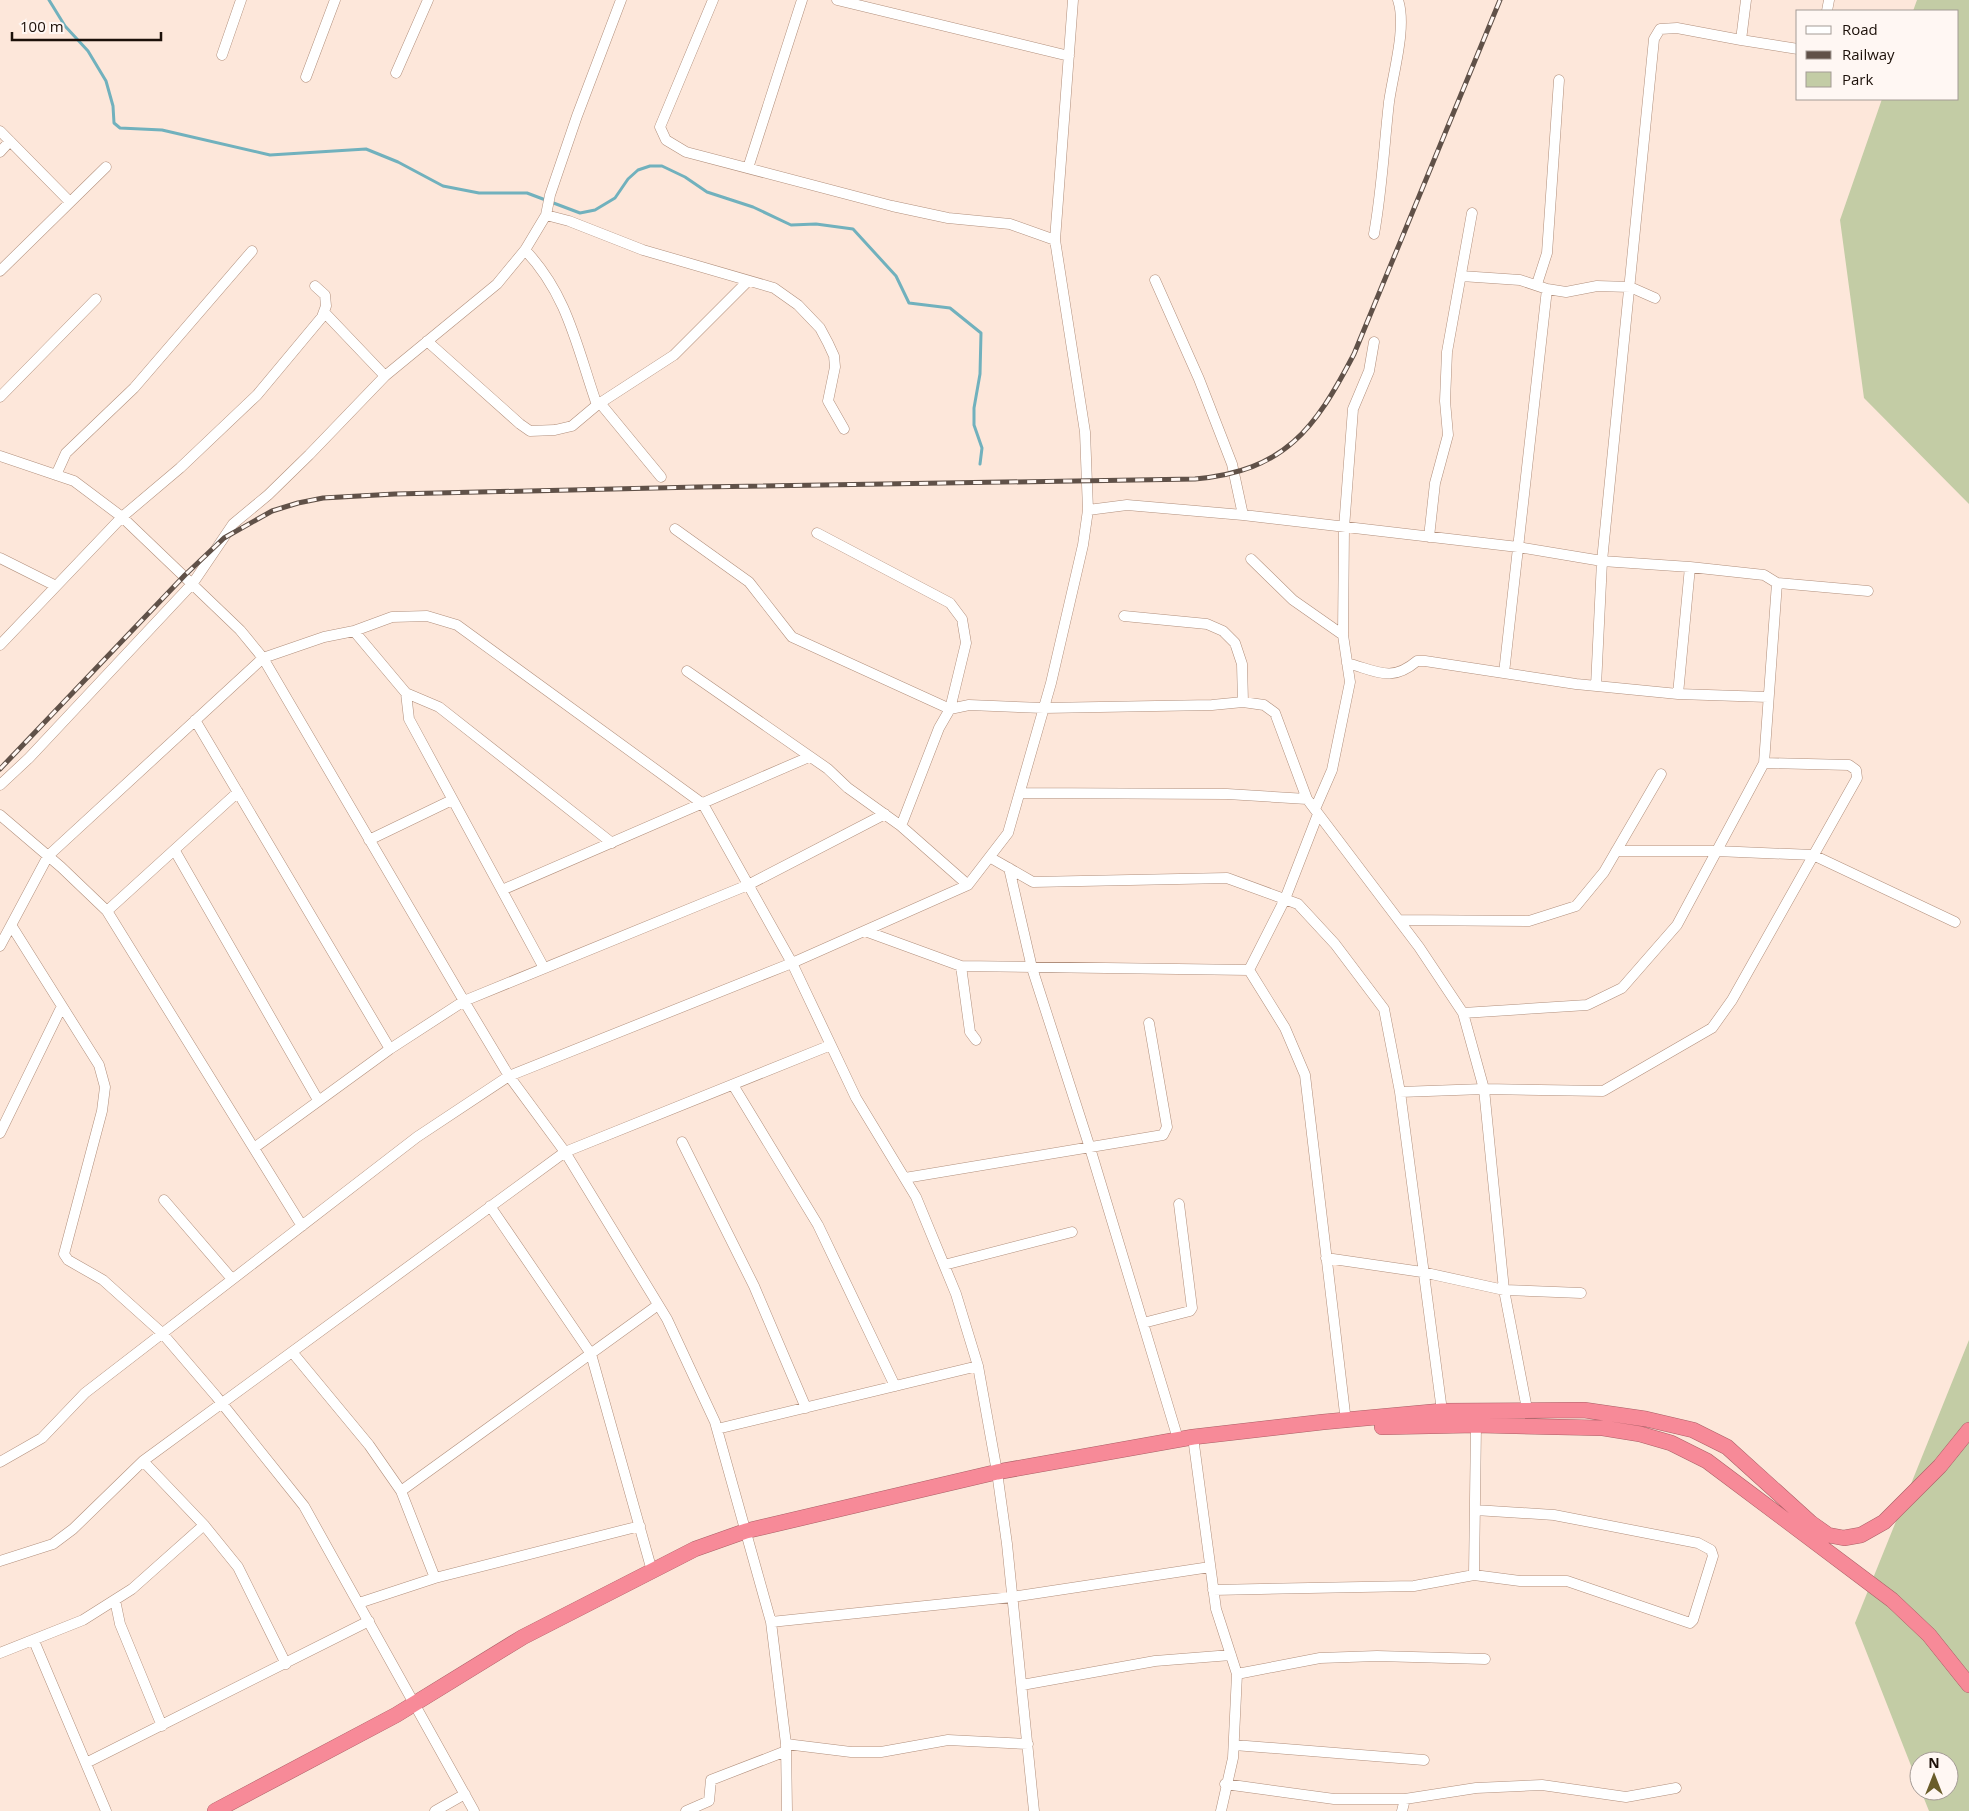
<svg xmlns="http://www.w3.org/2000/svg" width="1969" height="1811" viewBox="0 0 1969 1811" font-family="'Open Sans',sans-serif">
	<rect width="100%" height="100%" fill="#fde7da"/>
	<path fill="#c3cca5" d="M1917,0H1969V504L1864,398L1840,220L1882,99H1958V11H1913Z
		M1969,1340V1811H1929L1921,1791H1949V1761H1919V1786L1855,1623Z"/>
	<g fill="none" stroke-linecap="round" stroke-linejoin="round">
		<path stroke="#71b1bd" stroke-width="3" d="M49,0L65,26L88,51L106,81L113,106L114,123L120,128L162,130L270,155L366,149L398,162L443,186L479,193H527L580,213L595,210L615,198L628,179L638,170L650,166H662L685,177L707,192L753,207L791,225L816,224L853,229L896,276L909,303L950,308L981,333L980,374L974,408V425L982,448L980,464"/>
		<defs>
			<path id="minor" d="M713,0L660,127L666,140L686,152L892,206L948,218L1010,224L1055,240
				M837,0L1069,56
				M1073,0L1055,240L1085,432L1088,510
				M1827,11L1829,0
				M1741,40L1798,49
				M222,55L241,0
				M396,73L428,0
				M306,77L335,0
				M0,131L69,201
				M0,152L10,141
				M748,168L802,0
				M546,215L569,221L643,250L774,288L798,305L820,328L828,343L834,356L835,367L828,401L844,429
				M1374,234C1382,190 1384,146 1389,102C1393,73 1407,27 1398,0
				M525,250C568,295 577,348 597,405
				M0,271L106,167
				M1461,276L1520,280L1547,289L1566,292L1597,286L1630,287L1655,298
				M1537,284L1547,253L1559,80
				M324,312L385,376
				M427,341L520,424L530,431L555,430L572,426L597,405L674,355L748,281
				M0,397L96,299
				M600,403L661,477
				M0,456L74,481L122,517L240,630L263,658L464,1001L509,1076L565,1152L667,1319L715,1422L771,1622L786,1744L787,1811
				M56,475L66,453L134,388L252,251
				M1243,515L1518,547L1602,561L1690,567L1764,575L1777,583L1868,591
				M675,529L749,582L792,637L950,709L966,643L962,619L950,603L817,533
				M1429,537L1435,483L1448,435L1445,401L1447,352L1472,213
				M0,558L56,586
				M1251,559L1293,600L1343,635
				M1124,616L1207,624L1223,631L1235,643L1242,664L1243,702
				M354,631L406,693L439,707L612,843
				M0,645L122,517L180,468L257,395L322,317L326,306L325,295L315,286
				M1347,663C1377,671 1391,683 1417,661H1425L1576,684L1678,694L1768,697
				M687,671L828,769L848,788L901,826L968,885
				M1504,673L1547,289
				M1596,686L1602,561L1654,39L1660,29L1677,28L1741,40L1746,0
				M406,693L409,719L544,968
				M1678,694L1690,567
				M195,720L390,1049
				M0,785L29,758L193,583L233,524L268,495L309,455L385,376L497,284L525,250L546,215L550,195L577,116L621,0
				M1020,793L1227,794L1307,799
				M1315,809L1332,770L1350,682L1343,635L1344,528L1353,409L1369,371L1374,342
				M0,815L61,867L107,911L302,1226
				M901,826L939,728L950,709L969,705L1044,708L1212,705L1243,702L1264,705L1275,713L1307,799L1419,947L1463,1013L1484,1089L1504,1290L1527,1409
				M369,840L452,800
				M175,851L318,1100
				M1616,851H1716L1813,855L1955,922
				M991,858L1033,882L1227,878L1298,904L1335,944L1384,1009L1400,1092L1442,1411
				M1009,868L1032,968L1090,1148L1178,1439
				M502,890L809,757
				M107,911L238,792
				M1399,920L1529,921L1576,906L1604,872L1661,774
				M11,925L99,1065L105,1087L102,1111L64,1254L68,1260L103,1280L162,1333L216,1396L304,1506L474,1811
				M865,931L961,966L1249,970L1285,1028L1305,1075L1346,1422
				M0,946L48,856L263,658L324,637L354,631L392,617L427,616L457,625L703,804L792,963L856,1098L916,1197L956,1294L978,1366L997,1472L1007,1544L1034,1811
				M961,966L970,1032L976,1040
				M1249,970L1285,899L1318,814
				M1463,1013L1587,1005L1622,988L1677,925L1764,763L1777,583
				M733,1085L818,1225L895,1386
				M1400,1092L1484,1089L1603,1091L1712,1028L1732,1000L1857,778L1856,770L1849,765L1764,763
				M0,1133L62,1006
				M682,1142L754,1286L806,1408
				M254,1148L390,1049L464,1001L748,885L885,814
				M905,1178L1163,1135L1167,1127L1149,1023
				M164,1200L232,1279
				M490,1206L591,1354L652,1571
				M1326,1258L1422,1272L1504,1290L1581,1293
				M944,1265L1072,1232
				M1143,1323L1190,1311L1192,1308L1179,1204
				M292,1352L369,1445L401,1491L435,1578
				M717,1429L978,1366
				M1193,1437L1216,1609L1237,1674L1233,1758L1221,1811
				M143,1461L204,1525L238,1567L286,1664
				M0,1462L42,1438L85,1393L417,1137L509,1076L792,963L968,885L1008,833L1051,683L1083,545L1088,510L1127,505L1243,515L1232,464L1199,379L1155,280
				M401,1491L658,1305
				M0,1561L53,1544L73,1529L143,1461L565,1152L831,1045
				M1474,1575L1520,1581H1567L1690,1623L1693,1620L1713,1556L1711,1550L1698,1543L1554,1515L1475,1510
				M1213,1590L1414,1586L1474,1575L1476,1425
				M115,1600L120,1624L162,1726
				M359,1603L435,1578L640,1526
				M771,1622L1012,1597L1210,1567
				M34,1641L106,1811
				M0,1653L83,1620L132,1589L204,1525
				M1237,1674L1320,1658L1377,1656L1485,1659
				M1022,1685L1155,1661L1231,1655
				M786,1744L851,1752H881L948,1740L1028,1744
				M1234,1745L1424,1760
				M86,1763L369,1621
				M1225,1784L1334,1799H1405L1476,1788L1542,1785L1626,1797L1676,1788
				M435,1811L465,1794
				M686,1811L709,1801L711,1780L786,1751
				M1402,1811L1405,1799"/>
			<path id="highway" d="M1382,1427L1476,1425L1603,1428L1640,1434L1671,1443L1707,1461L1892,1600L1929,1635L1969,1685
				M215,1811L396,1715L523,1637L695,1549L746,1531L997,1472L1193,1437L1323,1422L1442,1411L1584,1410L1646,1419L1693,1430L1727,1447L1811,1523L1828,1535L1844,1538L1861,1535L1884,1522L1940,1466L1969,1430"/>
		</defs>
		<use href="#minor" stroke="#b18f7c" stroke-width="11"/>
		<use href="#highway" stroke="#aa5f66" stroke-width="16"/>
		<use href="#minor" stroke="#fff" stroke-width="10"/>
		<use href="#highway" stroke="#f78a98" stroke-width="15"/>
		<defs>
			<path id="rail" d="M0,769L185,575L224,538L272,511L298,503L323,498L395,494L698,487L1195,479C1285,471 1315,429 1354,354L1500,0"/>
		</defs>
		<use href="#rail" stroke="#605148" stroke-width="5"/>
		<use href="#rail" stroke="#fff7f3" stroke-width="3" stroke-dasharray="9" stroke-linecap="butt"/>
	</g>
	<rect x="1796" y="10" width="162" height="90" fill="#fff7f3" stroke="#a49b95"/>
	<rect x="1806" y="26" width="25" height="8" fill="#ffffff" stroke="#a49b95"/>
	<text x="1842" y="35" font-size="15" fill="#1c1009">Road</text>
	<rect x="1806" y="51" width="25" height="8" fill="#605148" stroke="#a49b95"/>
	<text x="1842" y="60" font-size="15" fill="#1c1009">Railway</text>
	<rect x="1806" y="72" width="25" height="15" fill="#c3cca5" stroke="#a49b95"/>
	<text x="1842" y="85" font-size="15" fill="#1c1009">Park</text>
	<g transform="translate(1934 1776)"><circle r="24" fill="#fff7f3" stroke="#a49b95"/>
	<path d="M0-4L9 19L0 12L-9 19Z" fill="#6a5d2a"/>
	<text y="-8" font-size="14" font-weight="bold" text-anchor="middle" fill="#1c1009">N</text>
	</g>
	<path d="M12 32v8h149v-8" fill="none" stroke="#1c1009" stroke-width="2.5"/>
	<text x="20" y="32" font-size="15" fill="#1c1009" stroke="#fff7f3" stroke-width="4" paint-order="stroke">100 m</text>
</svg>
